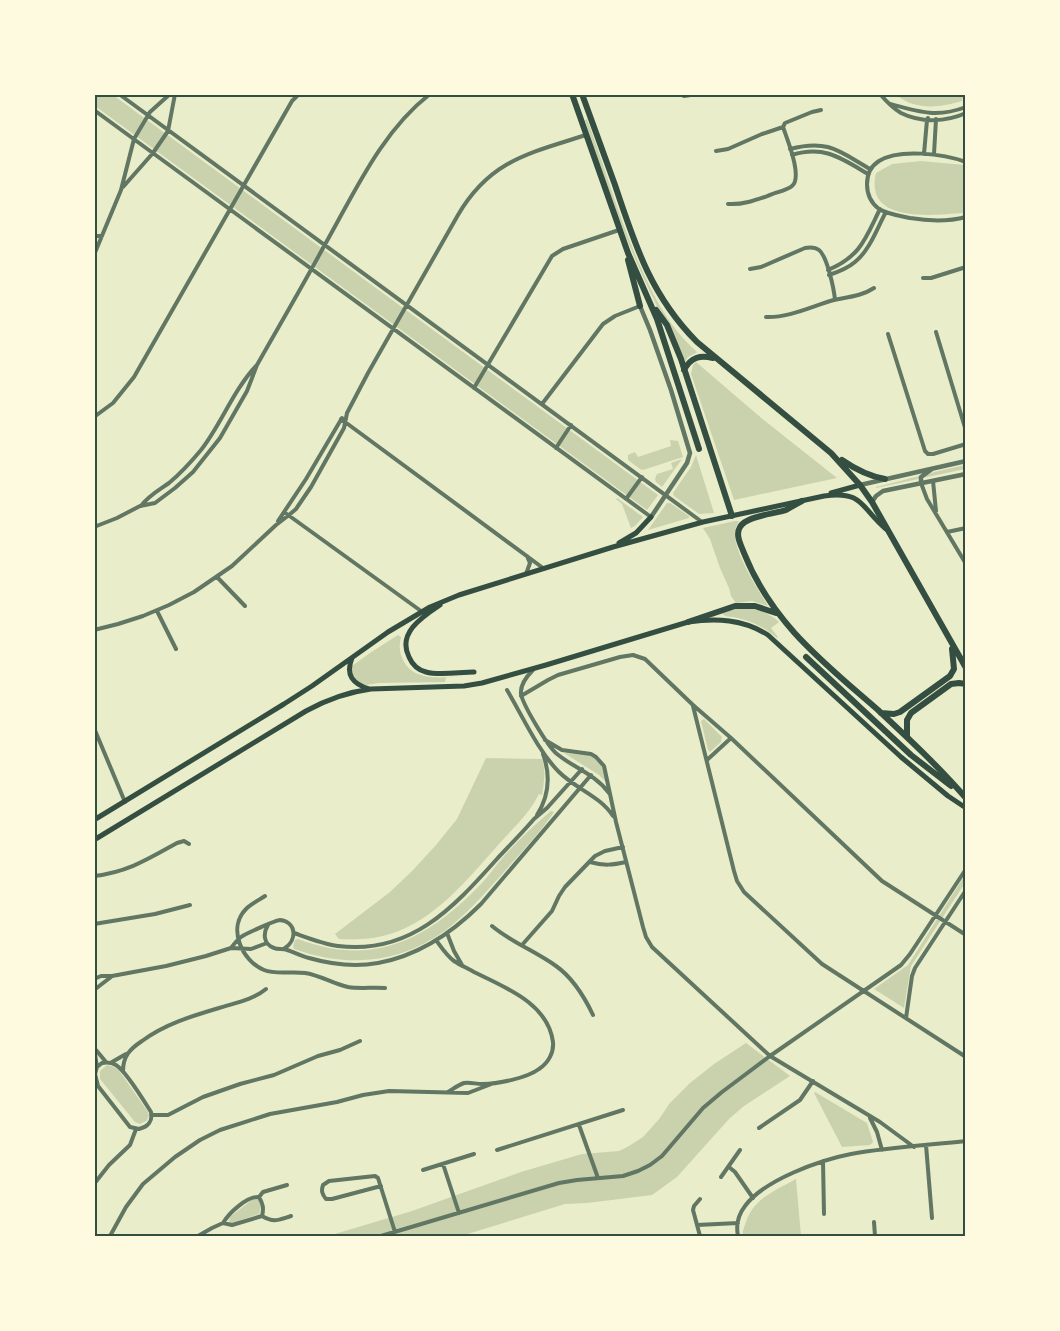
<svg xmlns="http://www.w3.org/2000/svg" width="1060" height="1331" viewBox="0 0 1060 1331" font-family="'Roboto Condensed',sans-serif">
	<rect width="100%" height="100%" fill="#e9edc9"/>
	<path fill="#cad2ad" d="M901,94H956L963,97L962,101C942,107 916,111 898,96Z
		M95,95H113L658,495L647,510L95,106Z
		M587,119C605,167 618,216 639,263C654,297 668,326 697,352L696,353L688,357L685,362C662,317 639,272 621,224C607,190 597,155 585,120Z
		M921,161L965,165V212L963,213C932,215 864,224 876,173L892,164Z
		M696,362L765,421L837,478L734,500L691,374L693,365Z
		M670,440L678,441L683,457L643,470L640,469L628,460V455L635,452L638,457L671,446Z
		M696,455L714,513L699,514L674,496L673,493L691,467Z
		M682,459L662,487L656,482L655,479L657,474L673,469L671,463Z
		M965,465V469L876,488V487C906,480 935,471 965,465Z
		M617,498L643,517L635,526L631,528L622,504L616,499Z
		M667,503H670L689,516V518L648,530Z
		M735,521H739C738,522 735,530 735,530C732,550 758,589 768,606L752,601L736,603L731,596L729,588L720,568L710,539L703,528Z
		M739,608C754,607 767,611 779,622L771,628L778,637L777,638C762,625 745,618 725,616L722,613Z
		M398,635L401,637C399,645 399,652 403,660C415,685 451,676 474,675L446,677L445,682L379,683L360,686L352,673V666L370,653Z
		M704,719L722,737L721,742L710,752L708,750L701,721Z
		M564,753C591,755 601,753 607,783L599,775Z
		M486,758L542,759C546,770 544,783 542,795L539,794C529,814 513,828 499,844C469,878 434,921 390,934C374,939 356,940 339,939L335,934L390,892L413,870L436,845L457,819Z
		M551,811L554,812C539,834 521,852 504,872C486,892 468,913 446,930C399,964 348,968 294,949L293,946L295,940L298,939C374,968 428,939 481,884C488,877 493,869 499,862C515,843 532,827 551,811Z
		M965,875V883L911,966L904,1008L874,989L908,965Z
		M746,1043L790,1076L744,1106L729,1119L677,1177L652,1195L587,1203L565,1204L461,1236H328L412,1211L521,1172L582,1154L619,1151L629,1146L643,1137L660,1118L669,1104L690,1083L714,1064Z
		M107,1065L112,1066L118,1069L148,1112L149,1116L146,1121L140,1124L135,1122L100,1079V1071Z
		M815,1092L867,1123L873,1142L870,1145L842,1147L814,1093Z
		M796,1179L801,1236H743C742,1231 744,1228 746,1222C754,1198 775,1191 796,1179Z
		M253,1199L259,1200L261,1206L259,1214L231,1223L229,1222L230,1217Z"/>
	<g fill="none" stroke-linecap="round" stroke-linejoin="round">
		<path stroke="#617663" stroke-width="4" d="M119,94L702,522
			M680,94L684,96L697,94
			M880,94C886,101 894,109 901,113C921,123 946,122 966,113
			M890,104C919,112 937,118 966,107
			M94,110L651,517
			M790,149C828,139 839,151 870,169
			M716,151L728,149L762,134L783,127L785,123L812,112L821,110
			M924,154L927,120L928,118
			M934,154L936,119
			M792,155C824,145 841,158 868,174
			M966,162C944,154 899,148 879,161C863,171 863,197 879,209C887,214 900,216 910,218C928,221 947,222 966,217
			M123,187L153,153L168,131L175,94
			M728,204C743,205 756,200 770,195C776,192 786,191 792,186C803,177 787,139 783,127
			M94,236H102
			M94,255L121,190L134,139L150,112L170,94
			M750,269L761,267L805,248C810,247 815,247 819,250C827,256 834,289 835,300
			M828,270C861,256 865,239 880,209
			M829,275C838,272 848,268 855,262C870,250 877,228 886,212
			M923,278H931L966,267
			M766,317C789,318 812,306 834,300C848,297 862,296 874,288
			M936,332L966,431
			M888,334L925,451L928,454H933L966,444
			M474,388L552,256L563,249L619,230
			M542,404L603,324L615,316L640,306
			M94,417L113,403L134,377L288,108L292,101L299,94
			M341,419L543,568
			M556,448L571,425
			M933,481L936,511
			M921,483L927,499L966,564
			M626,499L642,477
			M141,506C148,496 159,490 169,483C181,473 191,462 201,450C222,423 233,390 257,365
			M284,512L421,611
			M278,521L306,479L342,418
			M94,527L117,518L140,506L155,503L175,488L193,472L220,438L247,391L257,365C279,326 302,287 323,248C354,194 380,133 430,94
			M947,532L966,528
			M526,574L530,563L527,556
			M217,577L245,606
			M157,611L176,649
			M94,630L118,624L143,616L169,605L194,592L232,566L276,525L289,515L296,509L311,487L344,428L347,413L368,373L458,215C490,160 530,153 586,135
			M533,670C527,676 520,685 521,694C523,705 548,747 557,754C574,768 595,774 609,793
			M507,690C523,717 538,751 559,772C576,789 600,796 613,816
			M521,696L548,680L558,675L620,657L633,655L645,659L693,705L731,738L882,881L966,935
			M693,706L734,871L737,881L744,892L822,964L966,1057
			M94,728L125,802
			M545,740L562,750L591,754L596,757L604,766L616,822L643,927L646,937L652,947L770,1056L880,1122L914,1147
			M707,760L731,738
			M537,815C549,796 551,776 543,754
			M590,862C604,866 613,865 626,862
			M94,876C128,872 148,859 177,843L184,841L189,844
			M265,896C259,900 251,904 246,909C227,928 242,961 264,970C276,975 291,971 305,973C320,975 333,984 348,987C360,989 373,987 385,988
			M94,924L155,914L190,905
			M268,925C263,933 263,944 274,948C278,950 283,948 287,950C294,952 301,956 309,958C330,964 355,967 378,963C417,956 453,932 481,904L591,775
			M492,926C511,942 535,951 556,966C573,978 584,996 593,1015
			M294,933C308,938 323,944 338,946C410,955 453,908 496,860C509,846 522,833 534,819L547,808L582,769
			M447,933L454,951L462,965
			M436,940C441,947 447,956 454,961C460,965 467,968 474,972C504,987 548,1003 553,1042C554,1053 548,1063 539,1069C527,1078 498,1084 482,1084C476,1084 470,1082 464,1083C458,1085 453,1089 448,1092
			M522,945L552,911L559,896L565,887L595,856L605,851L623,847
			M231,948C234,944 237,940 241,937C245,934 276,920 280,920C297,922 297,940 285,948
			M94,979L101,976H112L166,966L206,956L231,948L251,949L267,943
			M94,990L111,977
			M906,1018L912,976L915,968L966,890
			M94,1048L97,1067
			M96,1050L106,1062
			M112,1062L126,1054
			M102,1063C107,1062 111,1062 116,1065C126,1071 144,1101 151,1112C153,1121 148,1127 139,1129L130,1127L98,1086L95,1074L97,1067Z
			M123,1071C123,1056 130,1049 142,1041C165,1024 192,1016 219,1008C234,1003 253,1000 266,989
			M151,1115H168L203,1097L240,1084L274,1075L318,1056L340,1050L360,1041
			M870,1118L877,1132L882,1150
			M579,1125L598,1178
			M759,1128L800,1100L813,1081
			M926,1145L932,1218
			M497,1150L623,1110
			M823,1161L824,1214
			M443,1164L459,1213
			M729,1167L735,1172L753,1198
			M423,1170L474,1154
			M721,1177L740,1150
			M94,1184L109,1165L130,1145L136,1129
			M381,1186L332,1199H326C322,1194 321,1191 323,1185L329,1181L375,1176L378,1178L395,1232
			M700,1199L694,1206L693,1210L700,1236
			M262,1216C274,1223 278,1220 291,1216
			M874,1222L875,1236
			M223,1223C229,1213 247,1196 259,1197L263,1192L287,1185
			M697,1225L738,1223
			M110,1236L126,1207L143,1184L175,1157L200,1140L220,1130L270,1114L337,1102L363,1095L389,1091L468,1093L494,1083
			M198,1236L212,1228L223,1223L232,1225L262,1216C264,1208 263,1204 259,1197
			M381,1236L559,1183L577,1180L623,1176L638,1171L650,1165L662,1156L703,1108L722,1092L770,1056L901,965L910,954L966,869
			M738,1236C736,1226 738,1215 745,1206C764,1180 820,1160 851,1154C888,1147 928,1145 966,1141"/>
		<path stroke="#617663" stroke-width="4.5" d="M640,306L650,330L671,390L690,453L687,463L651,517
			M921,483V477L932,469
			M860,485L966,461
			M872,502L876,496L883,491L966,474"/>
		<path stroke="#344e41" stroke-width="5" d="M831,493L860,485
			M619,543L636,533L651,517
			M440,605C422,617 397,633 409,657C412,664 418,670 426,672C439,676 460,672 474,672
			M352,658C345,675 353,684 369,689
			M94,820L284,704L312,686L388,632L430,607L459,595L613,547L703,522L824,496C863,490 861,508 886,529
			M94,840L306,711C326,700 348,692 371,689L464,686L482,683L546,665L688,622C716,618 743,619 768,635L901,757L948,796L966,808"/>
		<path stroke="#344e41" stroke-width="6" d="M572,94L628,253L657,319L699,449
			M582,94C593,125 604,155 615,185C635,245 651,296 697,342L831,453L860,485L872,502L966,668
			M628,260L640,306
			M656,310L667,325L681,359L732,516
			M684,370C691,357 700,355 713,358
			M842,460C855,469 868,476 885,479
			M802,501C796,504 791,507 786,510C774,514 746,516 740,527C735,535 741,545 744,553C772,623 823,662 878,710C908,738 938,766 965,797
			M688,622L735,606H755L776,613
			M806,657L911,755L951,786
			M881,713L894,714L900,712L950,676L954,669L952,649
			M907,737V720L911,713L951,684L959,683L966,684"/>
	</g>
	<rect width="1060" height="1331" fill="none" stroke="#fefae0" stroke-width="192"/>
	<rect x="96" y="96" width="868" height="1139" fill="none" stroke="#344e41" stroke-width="2"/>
</svg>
